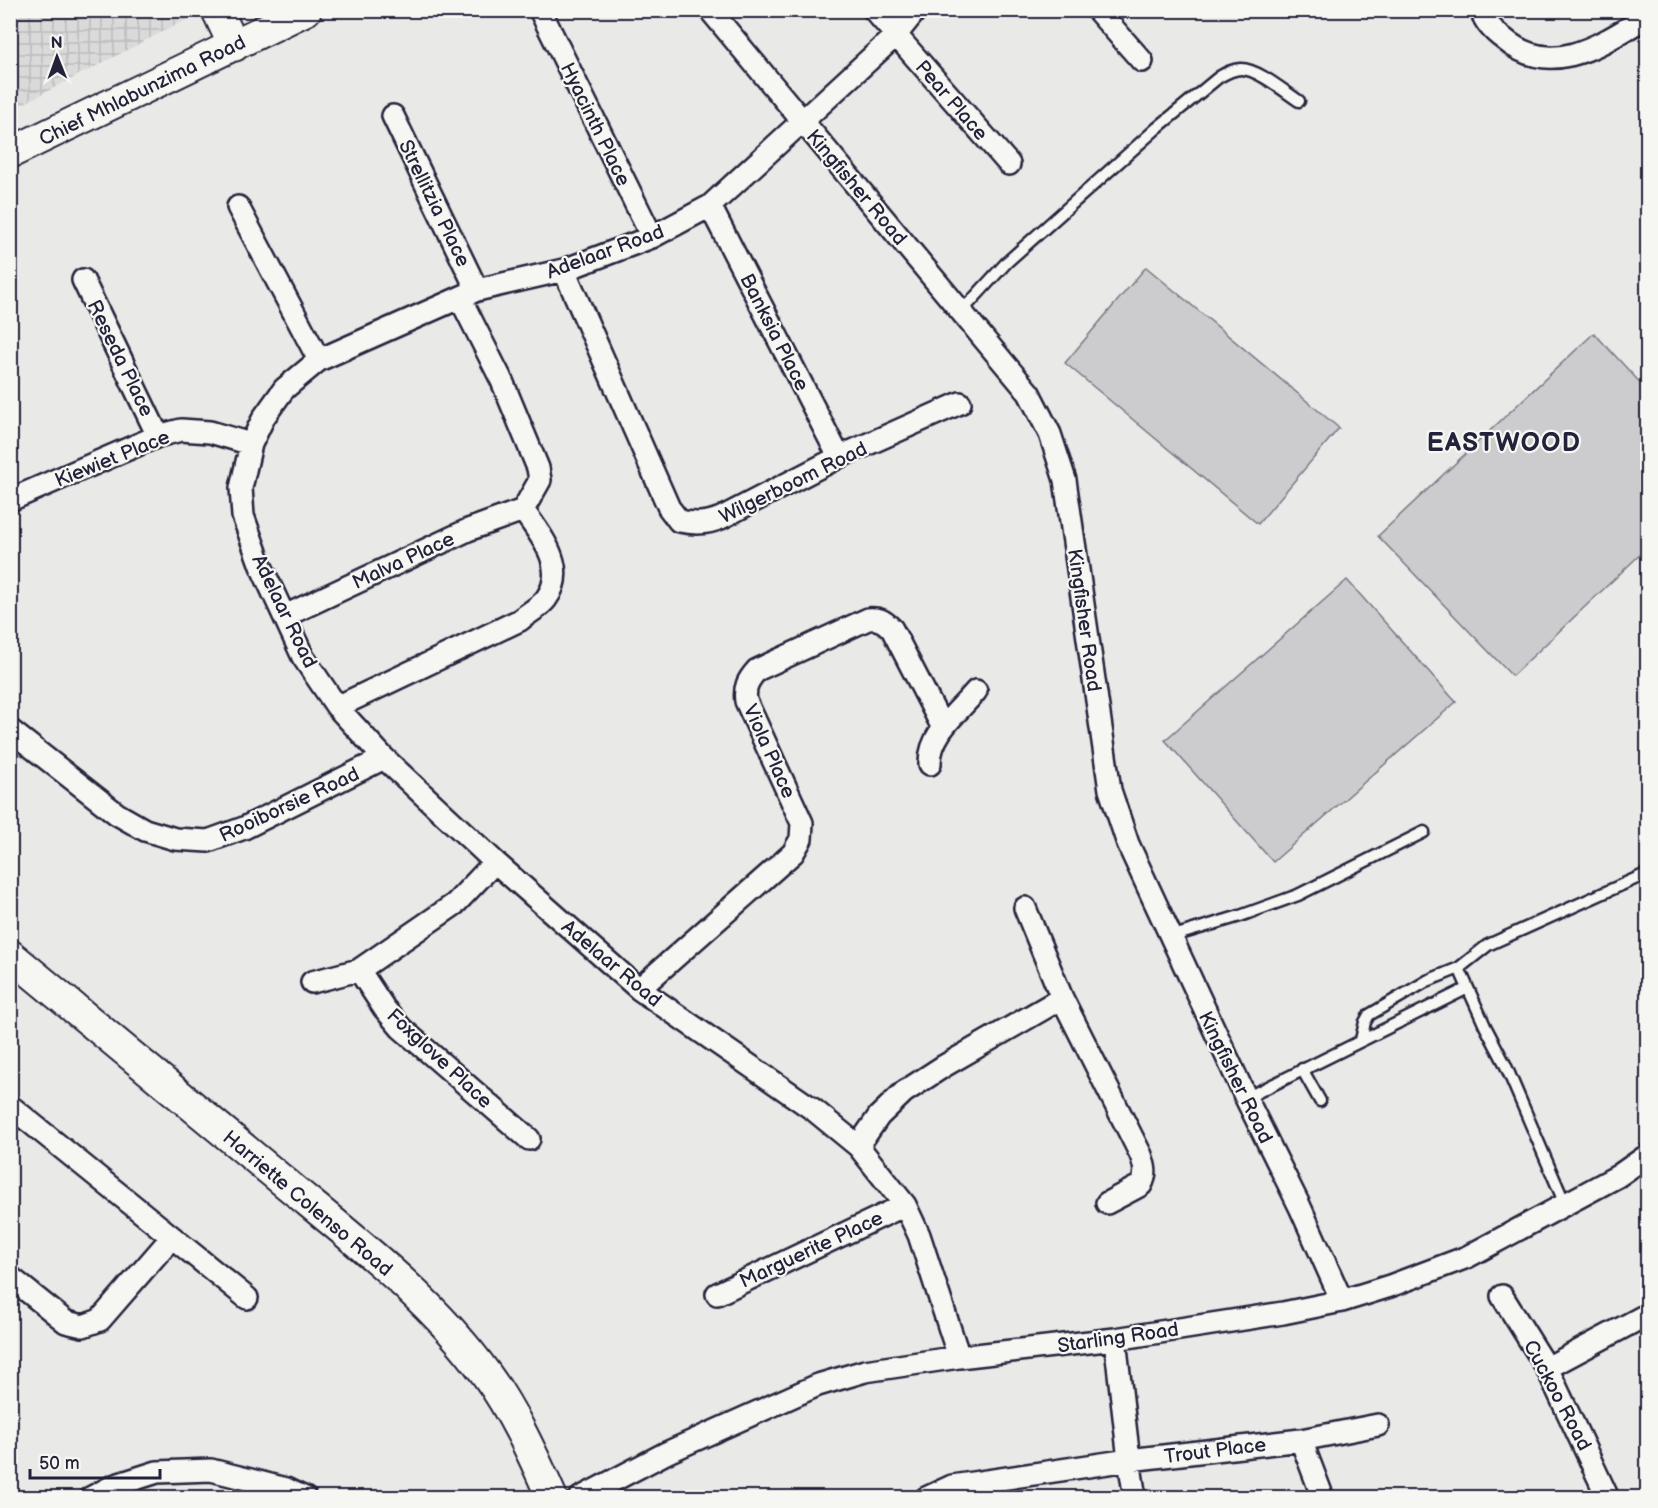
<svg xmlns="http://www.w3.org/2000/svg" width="1658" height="1508" viewBox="0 0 1658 1508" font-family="'Balsamiq Sans',sans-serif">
	<defs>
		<pattern id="industrial-grid" width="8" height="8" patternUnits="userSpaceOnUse" patternTransform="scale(1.5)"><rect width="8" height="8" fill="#dadada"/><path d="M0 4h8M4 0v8" fill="none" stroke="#bbbbbc"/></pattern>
	</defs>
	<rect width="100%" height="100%" fill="#e9e9e7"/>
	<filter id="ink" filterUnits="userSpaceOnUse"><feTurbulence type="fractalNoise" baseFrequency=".0167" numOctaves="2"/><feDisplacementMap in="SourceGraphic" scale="12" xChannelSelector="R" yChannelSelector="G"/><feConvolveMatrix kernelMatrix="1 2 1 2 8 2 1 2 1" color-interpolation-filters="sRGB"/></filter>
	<g filter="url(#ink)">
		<path fill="url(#industrial-grid)" d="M11,11H203L11,110Z"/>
		<path fill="#ccccce" stroke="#777784" stroke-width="1.5" d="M1146,267L1339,428L1258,524L1065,363Z
			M1594,333L1647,390V548L1512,676L1378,536Z
			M1347,580L1456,702L1273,862L1165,740Z"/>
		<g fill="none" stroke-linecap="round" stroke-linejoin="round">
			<defs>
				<path id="lane" d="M962,311L1007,262L1157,128L1219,77C1226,73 1233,69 1241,69C1258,69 1285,92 1299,101
					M1170,937L1240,916L1298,895L1424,832
					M1361,1040L1365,1022L1369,1015L1427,981L1459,968
					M1302,1069L1320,1101
					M1246,1098L1468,988
					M1565,1204L1505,1064L1485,1026L1459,968L1488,945L1648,873"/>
				<path id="street" d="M540,10L652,237
					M710,10L1029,393L1050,434L1065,480L1110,790L1128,844L1246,1098L1300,1207L1342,1301
					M874,10L1009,164
					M916,10L896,35L710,206L652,237L564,270L477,290L319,360L284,389L264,417L251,444L241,488L243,516L261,566L303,657L337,707L384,758L495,862L639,989L814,1110L858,1146L905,1205L919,1235L959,1357
					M1097,10L1142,61
					M1481,10C1485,23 1494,32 1504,39C1552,80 1603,43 1648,16
					M393,116L477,290
					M710,206L839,457
					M238,207L319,360
					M564,270L669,508L679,521C695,524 706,524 721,518L839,457L960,403
					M83,280L158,436
					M10,500L158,436L181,430L210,432L251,444
					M285,616L468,530L523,510
					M337,707L520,620C528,613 539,608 546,599C569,568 541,536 523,510L540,480L538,468L502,381L460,298
					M10,730L117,814L145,830L175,839L208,841L244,828L384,758
					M930,764C929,734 958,712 976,691
					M1025,908L1062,998L1141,1155C1145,1167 1147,1174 1141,1185L1107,1203
					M359,970L384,1008L401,1028L529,1139
					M312,982L359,970L455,904L495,862
					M639,989L793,853L801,839L802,823L746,701C744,687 748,680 757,670L868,619C880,618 884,621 892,629L943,728
					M10,1106L172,1237L100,1320L83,1326L66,1322L10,1277
					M858,1146L879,1116L904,1092L944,1066L1062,998
					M172,1237L247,1298
					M717,1294L905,1205
					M1502,1296L1547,1368L1608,1498
					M1115,1339L1129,1460L1135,1498
					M1547,1368L1648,1314
					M1301,1440L1323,1498
					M90,1498L113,1486L157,1472L211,1470L286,1489L305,1498
					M580,1498L666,1453L818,1385L865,1371L959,1357L1115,1339L1283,1313L1342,1301L1390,1286L1467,1257L1618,1176L1648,1155
					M926,1498L952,1486L1129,1460L1301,1440L1378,1425"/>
				<path id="secondary" d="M217,10L234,46
					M10,153L306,10
					M10,955C101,1030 192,1105 283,1181C353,1239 432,1299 486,1374C512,1409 534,1457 552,1498"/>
			</defs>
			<use href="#lane" stroke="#22223b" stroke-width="15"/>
			<use href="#street" stroke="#22223b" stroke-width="26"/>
			<use href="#secondary" stroke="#22223b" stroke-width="34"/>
			<use href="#lane" stroke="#f6f6f2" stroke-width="10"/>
			<use href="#street" stroke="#f6f6f2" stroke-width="21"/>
			<use href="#secondary" stroke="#f6f6f2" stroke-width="30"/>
		</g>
	</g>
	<g text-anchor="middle" stroke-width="4.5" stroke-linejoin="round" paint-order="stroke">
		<g font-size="20" fill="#22223b" stroke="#f6f6f2">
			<text transform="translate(142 90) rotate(-26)" y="7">Chief Mhlabunzima Road</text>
			<text transform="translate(952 100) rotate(49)" y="7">Pear Place</text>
			<text transform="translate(596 124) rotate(64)" y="7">Hyacinth Place</text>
			<text transform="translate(857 187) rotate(50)" y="7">Kingfisher Road</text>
			<text transform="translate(435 203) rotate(64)" y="7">Strellitzia Place</text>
			<text transform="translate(605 251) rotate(-20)" y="7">Adelaar Road</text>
			<text transform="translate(775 332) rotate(63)" y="7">Banksia Place</text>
			<text transform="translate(121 358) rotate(64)" y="7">Reseda Place</text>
			<text transform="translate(112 458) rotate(-22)" y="7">Kiewiet Place</text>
			<text transform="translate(793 482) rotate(-26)" y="7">Wilgerboom Road</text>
			<text transform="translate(403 560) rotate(-25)" y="7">Malva Place</text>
			<text transform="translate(285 611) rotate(64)" y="7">Adelaar Road</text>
			<text transform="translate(1085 620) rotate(82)" y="7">Kingfisher Road</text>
			<text transform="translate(770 751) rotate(66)" y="7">Viola Place</text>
			<text transform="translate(289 804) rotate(-25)" y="7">Rooiborsie Road</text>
			<text transform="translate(612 963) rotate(40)" y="7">Adelaar Road</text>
			<text transform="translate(440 1058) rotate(43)" y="7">Foxglove Place</text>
			<text transform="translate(1236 1077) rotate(64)" y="7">Kingfisher Road</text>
			<text transform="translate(308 1203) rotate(40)" y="7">Harriette Colenso Road</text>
			<text transform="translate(811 1249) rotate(-25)" y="7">Marguerite Place</text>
			<text transform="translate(1118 1337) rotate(-8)" y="7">Starling Road</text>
			<text transform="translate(1558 1395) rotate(62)" y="7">Cuckoo Road</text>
			<text transform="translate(1215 1450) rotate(-7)" y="7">Trout Place</text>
		</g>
		<g font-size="26" font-weight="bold" letter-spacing="1.5" fill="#22223b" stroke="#f6f6f2">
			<text x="1504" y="451">EASTWOOD</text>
		</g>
	</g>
	<rect width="1658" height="1508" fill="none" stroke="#f6f6f2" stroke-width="36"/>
	<rect x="18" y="18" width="1622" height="1472" fill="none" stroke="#22223b" stroke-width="2" filter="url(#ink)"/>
	<g transform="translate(57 57) rotate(359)" stroke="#f6f6f2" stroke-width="4.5" paint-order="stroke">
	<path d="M0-4.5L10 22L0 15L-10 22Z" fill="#22223b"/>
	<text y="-9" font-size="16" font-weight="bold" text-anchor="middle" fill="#22223b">N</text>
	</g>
	<path d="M30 1469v9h130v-9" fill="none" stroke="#22223b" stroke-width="3"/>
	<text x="39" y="1469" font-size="18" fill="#22223b" stroke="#f6f6f2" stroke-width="4.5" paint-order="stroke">50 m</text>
</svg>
